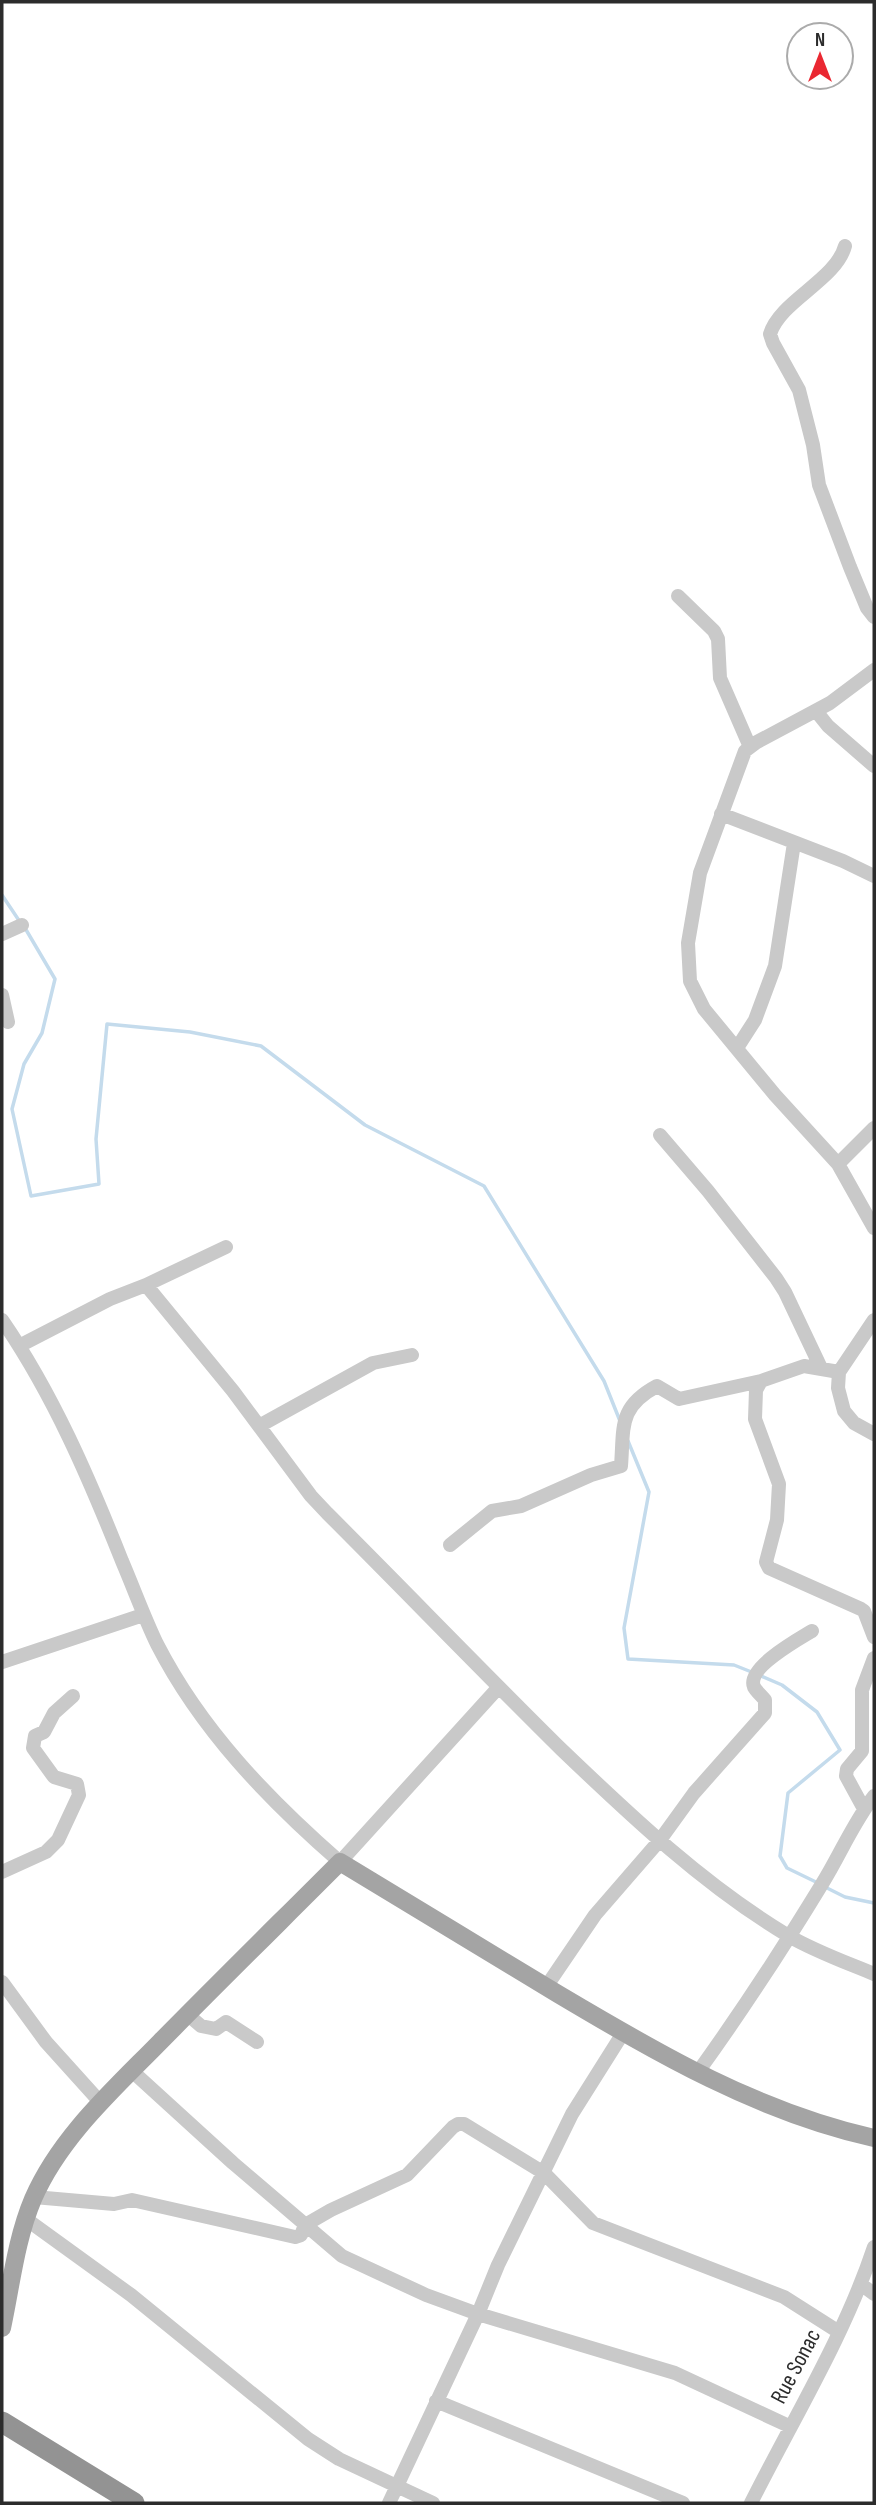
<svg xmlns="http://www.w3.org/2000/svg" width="876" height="2505" viewBox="0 0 876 2505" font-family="'Sofia Sans Condensed',sans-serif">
	<rect width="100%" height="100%" fill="#fff"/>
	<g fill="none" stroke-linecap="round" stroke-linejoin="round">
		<path stroke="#c4dbec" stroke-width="3.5" d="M2,895L20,922
			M25,928L55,979L42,1033L24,1064L12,1109L31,1196L99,1184L96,1139L107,1024L190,1032L261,1046L365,1125L484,1186L604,1381L620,1421
			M628,1441L649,1492L624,1628L628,1659L734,1665L754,1673
			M761,1676L782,1685L817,1712L840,1750L788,1793L780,1856L787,1868L818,1883
			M825,1887L845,1897L874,1903"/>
		<path stroke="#c9c9c9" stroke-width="14" d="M845,246C836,280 780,301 770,334L773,343L799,390L813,445L819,485L850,567L867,608L874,617
			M678,596L714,631L718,639L720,678L750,747
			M816,711L828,726L874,766
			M721,814L843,861L874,876
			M2,934L22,925
			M2,995L8,1022
			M737,1048L755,1020L775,966L794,843
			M874,1128L838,1164L874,1228
			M660,1135L708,1191L776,1278L785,1292L821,1368
			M838,1164L775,1095L704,1009L690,981L688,943L700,873L745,751L757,742L830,703L874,670
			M146,1285L226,1247
			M2,1320C53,1394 89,1478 122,1561C134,1589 144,1617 157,1644C201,1730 268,1799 340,1862L498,1688
			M874,1320L839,1372L838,1388L844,1411L854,1423L874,1434
			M19,1346L110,1299L146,1285L233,1391L311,1496L327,1513C406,1592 483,1672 562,1750C632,1817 704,1885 787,1935C814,1951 845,1962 874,1974
			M839,1372L804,1366L761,1381L756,1390L755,1419L779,1484L777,1520L766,1562L769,1568L861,1609L864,1611L874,1637
			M259,1426L373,1363L412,1355
			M450,1545L492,1511L521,1506L591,1475L621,1466C624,1427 618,1407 657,1386L679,1399L761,1381
			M2,1662L143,1615
			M864,1809L846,1776L847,1769L862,1751V1690L874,1658
			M2,1872L46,1852L58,1840L79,1795L77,1784L54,1777L33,1748L35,1736L44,1732L54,1713L73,1696
			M2,1982L46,2042L101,2103
			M546,1987L595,1915L660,1840L694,1793L765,1713V1700C762,1696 756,1691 754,1687C746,1668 799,1639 812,1631
			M187,2014L201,2026L216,2029L226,2022L257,2042
			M132,2071L233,2163L342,2256L426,2295L478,2314L675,2373L789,2426
			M698,2072C742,2011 783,1948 822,1884C840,1855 853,1823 874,1796
			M34,2197L114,2204L132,2200L295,2237L301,2235L305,2225L331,2210L407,2175L453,2127L458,2124H464L544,2173L593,2223L784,2297L839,2332
			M26,2219L131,2295L308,2439L339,2459L433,2503
			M862,2285L874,2294
			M436,2401L683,2503
			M389,2503L478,2314L498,2265L572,2114L623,2033
			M751,2503C793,2419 844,2337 874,2247"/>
		<path stroke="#a4a4a4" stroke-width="18" d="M2,2328C11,2286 16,2239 33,2199C60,2137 113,2090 160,2042C219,1982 280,1922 340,1862C413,1906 485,1950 558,1994C659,2054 758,2112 874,2138"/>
		<path stroke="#939393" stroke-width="21" d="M2,2422L134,2503"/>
	</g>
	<g text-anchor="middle" stroke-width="7" stroke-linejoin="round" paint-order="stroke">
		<g font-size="23" fill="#2c2c2c" stroke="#fff">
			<text transform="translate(795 2366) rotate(-62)" y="8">Rue Sonac</text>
		</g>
	</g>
	<rect width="876" height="2505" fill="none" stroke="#2c2c2c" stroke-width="7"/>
	<g transform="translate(820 56)"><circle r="33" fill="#ffffff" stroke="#ababab" stroke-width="2"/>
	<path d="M0-5L12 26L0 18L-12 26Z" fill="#ea2832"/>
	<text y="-10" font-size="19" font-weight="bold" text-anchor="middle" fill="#2c2c2c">N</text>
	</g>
</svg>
